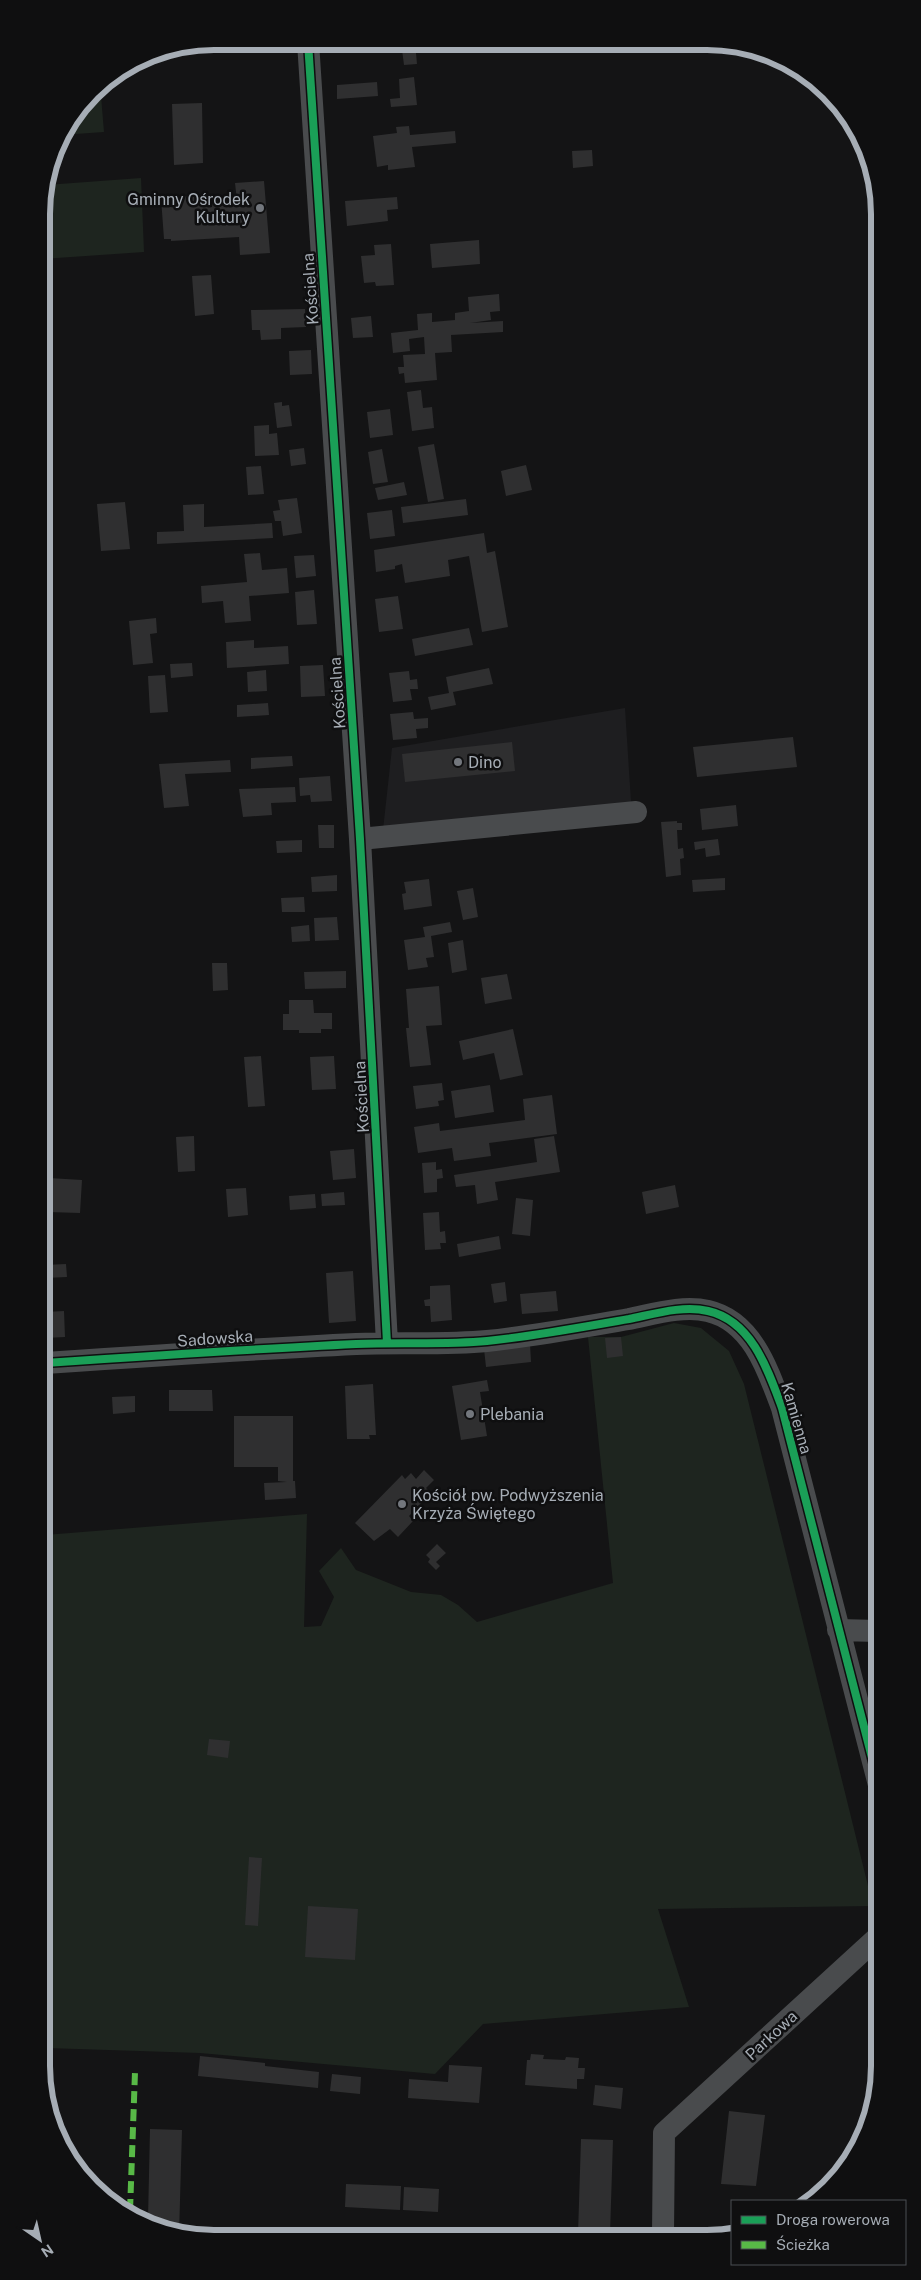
<svg xmlns="http://www.w3.org/2000/svg" width="921" height="2280" viewBox="0 0 921 2280" font-family="'Public Sans',sans-serif">
	<rect width="100%" height="100%" fill="#141415"/>
	<path fill="#1e1e20" d="M625,708L631,802L383,830L392,748Z"/>
	<path fill="#1e251f" d="M100,84L104,132L61,135Z
		M141,178L144,252L42,259V203L46,185Z
		M674,1323L701,1328L729,1351L744,1384L873,1906L658,1909L689,2007L483,2024L435,2074L200,2053L47,2048L45,1535L307,1514L304,1627L321,1626L334,1597L319,1571L341,1548L356,1570L411,1592L441,1595L458,1605L477,1622L613,1583L588,1337H621Z"/>
	<path fill="#2f2f30" d="M333,42H372V49L333,52Z
		M401,42H415L417,64L404,65Z
		M414,77L417,105L391,107L390,99L400,98L399,79Z
		M377,82L378,96L337,99V85Z
		M202,103L203,163L174,165L172,104Z
		M409,126L410,135L455,131L456,143L412,147L415,167L388,170V165L377,167L373,136L397,133L396,127Z
		M592,150L593,166L573,168L572,151Z
		M264,181L270,253L240,255L239,237L171,241V239H164L161,198L211,194L212,202L237,201L235,183Z
		M397,197L398,209L387,210L388,221L347,226L345,201Z
		M479,240L480,264L432,268L430,244Z
		M391,244L394,285L376,286L375,282L364,283L361,256L375,255L374,245Z
		M211,275L214,314L195,316L192,276Z
		M499,294L500,311L490,312L491,320L470,323L503,321V332L451,335L452,352L435,353L437,380L405,383L404,373L399,374L398,367H404L403,355L425,354L424,337L409,339L410,351L393,353L391,333L418,330L417,314L432,313V322L455,320V313L469,311L468,297Z
		M305,309L306,327L281,328V339L261,340L260,330H252L251,310Z
		M371,316L373,337L353,338L351,318Z
		M311,350L312,374L290,375L289,351Z
		M421,390L423,408L432,407L434,428L412,431L407,392Z
		M282,402V406L289,405L292,426L277,428L274,403Z
		M390,409L393,435L370,438L367,412Z
		M269,425V434L277,433L279,455L255,456L254,426Z
		M434,444L444,499L428,502L418,447Z
		M304,448L306,464L291,466L289,450Z
		M382,449L388,482L373,484L368,452Z
		M526,465L532,490L506,496L501,471Z
		M261,466L264,494L248,495L246,467Z
		M404,482L407,495L378,500L375,488Z
		M297,498L302,533L283,536L281,521H275L273,511L280,510L278,500Z
		M466,499L468,515L403,523L401,507Z
		M125,502L130,549L101,551L97,504Z
		M204,504V527L272,523L273,538L157,544V532L184,531L183,505Z
		M392,510L395,536L370,539L367,513Z
		M484,533L487,553L495,551L508,627L482,632L469,556L448,560L450,576L405,583L402,564L395,566V569L376,572L374,550Z
		M260,553L262,570L287,568L289,593L249,596L251,621L225,623L223,601L202,603L201,586L247,582L244,554Z
		M314,555L316,576L296,578L294,556Z
		M314,590L317,624L297,625L295,592Z
		M398,596L403,629L379,632L375,599Z
		M156,618L157,633L150,634L153,663L133,665L129,621Z
		M469,628L473,645L415,656L412,639Z
		M254,640V648L288,646L289,664L227,668L226,642Z
		M192,663L193,676L171,678L170,664Z
		M323,665L325,696L301,697L300,666Z
		M489,668L493,684L453,692L456,705L431,710L428,697L449,693L446,677Z
		M266,670L267,691L248,692L247,672Z
		M409,671L410,680L417,679L418,689H410L412,700L393,702L389,673Z
		M165,675L168,712L150,713L148,676Z
		M268,703L269,715L237,717V705Z
		M413,712L414,719L428,718V728L416,729L417,738L393,740L390,714Z
		M793,737L797,767L697,777L693,747Z
		M512,742L515,771L405,782L402,754Z
		M292,756L293,766L251,769V758Z
		M230,760L231,772L185,774L189,806L164,808L159,764Z
		M330,776L332,801L311,802L310,795L300,796L299,778Z
		M295,787L296,802L271,803L272,815L243,817L239,789Z
		M736,805L738,826L702,830L700,809Z
		M677,821V823H682V830H677L678,849L683,848L684,858L680,859L681,875L666,877L661,822Z
		M318,825H334V848H319Z
		M718,839L720,855L706,857L705,848L695,850L694,842Z
		M302,840V852L277,853L276,841Z
		M337,875V891L312,892L311,877Z
		M725,878V890L693,892L692,880Z
		M429,879L432,906L404,910L402,894L406,893L404,882Z
		M473,888L478,917L463,920L457,891Z
		M304,897L305,912H282L281,898Z
		M337,917L339,940L315,941L314,918Z
		M450,922L452,932L431,936L434,957L426,958L428,967L408,970L404,940L425,937L423,927Z
		M309,925L310,941L292,942L291,927Z
		M463,940L467,970L452,973L448,943Z
		M212,963H227L228,990L213,991Z
		M346,971V988L305,989L304,972Z
		M507,974L512,999L485,1004L481,978Z
		M439,986L442,1025L426,1026L431,1065L410,1067L406,1028H409L406,989Z
		M289,1000H313L314,1013H332V1029H321V1033H299V1030H283V1014H289Z
		M513,1029L523,1075L500,1080L494,1053L463,1060L459,1041Z
		M261,1056L265,1106L248,1107L244,1057Z
		M334,1056L336,1089L312,1090L310,1057Z
		M442,1083L444,1100L438,1101L439,1106L416,1109L413,1086Z
		M490,1085L494,1112L455,1118L451,1091Z
		M552,1095L557,1134L489,1143L491,1156L454,1161L452,1148L418,1153L414,1127L439,1123L440,1131L525,1120L523,1099Z
		M194,1136L195,1171L178,1172L176,1137Z
		M554,1136L560,1172L495,1182L498,1200L477,1204L475,1185L456,1187L454,1175L537,1162L534,1139Z
		M354,1149L356,1178L333,1180L330,1151Z
		M436,1162V1170L442,1169L443,1178L437,1179V1192L424,1193L422,1163Z
		M49,1178L82,1180L80,1213L48,1212Z
		M675,1185L679,1207L646,1214L642,1192Z
		M246,1188L248,1215L228,1217L226,1189Z
		M344,1192L345,1205L322,1206L321,1194Z
		M315,1194L316,1208L290,1210L289,1196Z
		M516,1198L533,1200L530,1236L512,1234Z
		M439,1212L440,1232L445,1231L446,1243H440L441,1249L425,1250L423,1213Z
		M499,1236L501,1249L459,1257L457,1244Z
		M66,1264L67,1277L45,1278V1265Z
		M353,1271L356,1321L329,1323L326,1273Z
		M505,1282L507,1301L494,1303L491,1284Z
		M450,1285L452,1320L431,1322L430,1306H425L424,1300L430,1299V1286Z
		M556,1291L558,1311L522,1314L520,1294Z
		M64,1311L65,1337L45,1338V1312Z
		M621,1337L623,1356L607,1358L605,1338Z
		M530,1344L531,1362L486,1367L484,1349Z
		M487,1380L489,1391L480,1392L487,1436L461,1440L452,1386Z
		M373,1384L376,1435H369L370,1439H347L345,1386Z
		M169,1390H212L213,1411H169Z
		M135,1396V1412L113,1414L112,1397Z
		M234,1416H293V1481H295L296,1498L265,1500L264,1483L287,1482L278,1481V1467H234Z
		M424,1470L434,1480L426,1488L431,1493L409,1516L413,1521L398,1537L390,1529L374,1541L355,1523L402,1475L405,1479L411,1473L416,1479Z
		M437,1544L446,1553L436,1562L440,1566L436,1570L428,1562L430,1559L426,1555Z
		M209,1739L230,1741L228,1758L207,1755Z
		M249,1857L262,1858L258,1926L245,1925Z
		M308,1906L358,1909L355,1960L305,1957Z
		M876,1979H879V1998H874Z
		M531,2054L544,2055L543,2059L565,2060L566,2057L579,2058L578,2068H585L584,2079H577V2089L525,2085L527,2060H530Z
		M200,2056L265,2063V2066L319,2072L318,2088L198,2076Z
		M449,2065L482,2067L479,2103L408,2098L409,2079L448,2082Z
		M332,2074L361,2077L360,2094L330,2091Z
		M595,2085L623,2088L621,2109L593,2105Z
		M729,2111L765,2115L756,2186L721,2184Z
		M150,2129L182,2130L179,2235L148,2219Z
		M581,2139L613,2140L610,2234H578Z
		M346,2184L401,2186L400,2210L345,2207Z
		M404,2187L439,2189L438,2212L403,2210Z"/>
	<g fill="none" stroke-linecap="round" stroke-linejoin="round">
		<path stroke="#494b4d" stroke-width="22" d="M308,42L360,839L387,1343
			M360,839L636,812
			M45,1363C148,1356 252,1349 356,1344C399,1342 444,1345 487,1341C535,1336 582,1327 629,1319C654,1314 683,1305 708,1311C752,1321 768,1370 782,1408L879,1785
			M838,1630L878,1631
			M663,2233L664,2133L879,1936"/>
		<path stroke="#58b947" stroke-width="6" stroke-dasharray="12 6" stroke-linecap="butt" d="M130,2211L135,2072"/>
		<defs>
			<path id="cycleway" d="M308,42L360,839L387,1343
				M45,1363C148,1356 252,1349 356,1344C399,1342 444,1345 487,1341C535,1336 582,1327 629,1319C654,1314 683,1305 708,1311C752,1321 768,1370 782,1408L879,1785"/>
		</defs>
		<use href="#cycleway" stroke="#0f0f10" stroke-width="11"/>
		<use href="#cycleway" stroke="#1a9f57" stroke-width="8"/>
	</g>
	<g fill="#73777d" stroke="#0f0f10" stroke-width="2">
		<circle cx="260" cy="208" r="5"/>
		<circle cx="458" cy="762" r="5"/>
		<circle cx="470" cy="1414" r="5"/>
		<circle cx="402" cy="1504" r="5"/>
	</g>
	<g text-anchor="middle" stroke-width="5" stroke-linejoin="round" paint-order="stroke">
		<g font-size="16" fill="#a6adb5" stroke="#0f0f10" text-anchor="start">
			<text x="250" y="205" text-anchor="end">Gminny Ośrodek<tspan x="250" dy="18">Kultury</tspan></text>
			<text x="468" y="768">Dino</text>
			<text x="480" y="1420">Plebania</text>
			<text x="412" y="1501">Kościół pw. Podwyższenia<tspan x="412" dy="18">Krzyża Świętego</tspan></text>
		</g>
		<g font-size="16" fill="#a6adb5" stroke="#0f0f10">
			<text transform="translate(310 289) rotate(-94)" y="6">Kościelna</text>
			<text transform="translate(337 693) rotate(-94)" y="6">Kościelna</text>
			<text transform="translate(361 1097) rotate(-93)" y="6">Kościelna</text>
			<text transform="translate(215 1338) rotate(-4)" y="6">Sadowska</text>
			<text transform="translate(797 1418) rotate(74)" y="6">Kamienna</text>
			<text transform="translate(771 2035) rotate(-43)" y="6">Parkowa</text>
		</g>
	</g>
	<path d="M0 0H921V2280H0ZM214 50H707A164 164 0 0 1 871 214V2066A164 164 0 0 1 707 2230H214A164 164 0 0 1 50 2066V214A164 164 0 0 1 214 50Z" fill="#0f0f10" fill-rule="evenodd"/>
	<path fill="none" stroke="#a6adb5" stroke-width="6" d="M214 50H707A164 164 0 0 1 871 214V2066A164 164 0 0 1 707 2230H214A164 164 0 0 1 50 2066V214A164 164 0 0 1 214 50Z"/>
	<rect x="731" y="2200" width="175" height="65" fill="#0f0f10" stroke="#4b4e52"/>
	<rect x="741" y="2216" width="25" height="8" fill="#1a9f57" stroke="#4b4e52"/>
	<text x="776" y="2225" font-size="15" fill="#a6adb5">Droga rowerowa</text>
	<rect x="741" y="2241" width="25" height="8" fill="#58b947" stroke="#4b4e52"/>
	<text x="776" y="2250" font-size="15" fill="#a6adb5">Ścieżka</text>
	<g transform="translate(40 2240) rotate(146)" stroke="#0f0f10" stroke-width="4" paint-order="stroke">
	<path d="M0-4L9 19L0 12L-9 19Z" fill="#a6adb5"/>
	<text y="-8" font-size="14" font-weight="bold" text-anchor="middle" fill="#a6adb5">N</text>
	</g>
</svg>
